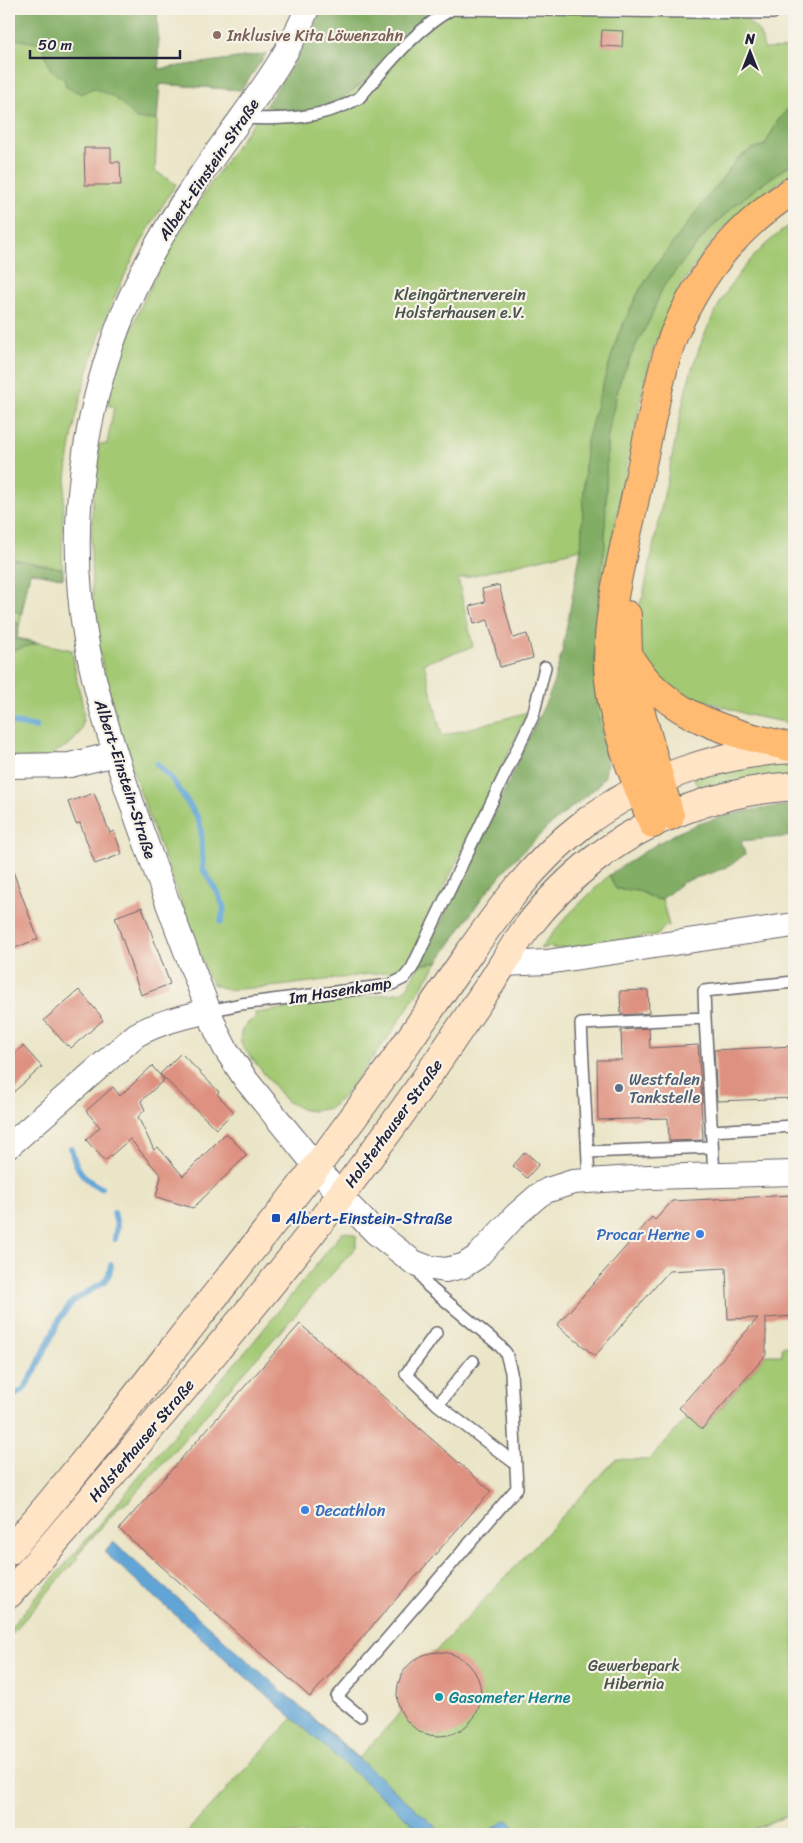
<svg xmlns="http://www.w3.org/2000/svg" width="803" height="1843" viewBox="0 0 803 1843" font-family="Sriracha,sans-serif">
	<rect width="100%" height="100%" fill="#f7f3e8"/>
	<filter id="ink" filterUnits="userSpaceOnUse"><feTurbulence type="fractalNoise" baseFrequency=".02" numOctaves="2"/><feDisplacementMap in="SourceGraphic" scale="10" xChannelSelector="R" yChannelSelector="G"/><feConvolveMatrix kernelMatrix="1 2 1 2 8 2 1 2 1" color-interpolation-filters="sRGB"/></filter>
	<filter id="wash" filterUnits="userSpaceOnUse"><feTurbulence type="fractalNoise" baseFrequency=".0096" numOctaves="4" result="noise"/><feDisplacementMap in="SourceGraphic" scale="20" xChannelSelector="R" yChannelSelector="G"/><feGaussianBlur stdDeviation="1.12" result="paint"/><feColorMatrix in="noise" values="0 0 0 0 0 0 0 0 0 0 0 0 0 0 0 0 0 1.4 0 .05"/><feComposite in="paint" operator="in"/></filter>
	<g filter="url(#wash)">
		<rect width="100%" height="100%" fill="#ebe5c8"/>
		<path fill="#a3c973" stroke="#627657" d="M9,9H157L159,69L266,54L241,90L159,84L155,171L176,184C98,304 56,434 63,578L30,572L17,638L72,650C74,660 75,671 77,681C85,713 92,736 55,752L56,758L9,759Z
			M440,9H756L747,22C759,28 762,36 764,49L794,48V101L777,122L765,145L752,149L737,159L659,261L639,291L618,335L586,445L581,549L458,579L473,647L424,663L442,736L528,712L410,959L393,971L280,986L226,990L213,984L208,977C190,927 172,877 153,828C133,772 113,716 101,658C87,587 89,515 99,444H107L114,407L107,405C135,289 197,200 266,105L295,111L312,109L360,85L408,34Z
			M794,162V171L735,217L713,240L679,288L654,347L644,386L610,548L615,751L605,754L598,715L595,658L601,574L605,546L607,442L611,418L620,381L635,347L649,321L663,287L685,259L708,231L734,206L755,189Z
			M794,222V724L748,715L704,700L701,709L663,686L639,650L635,614L643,596L686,389C706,319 733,264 794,222Z
			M794,761V775L700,793L694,778L740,767Z
			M609,875L616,889C623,890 631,890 638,891C647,893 652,901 662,899L669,926L664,927L658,935L557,949L549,947L540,949L566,917Z
			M438,962L389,1036L342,1098L330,1108L313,1111L304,1110L286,1101L242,1046C238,1032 243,1024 256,1018L255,1013L401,992L408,986L419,965Z
			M348,1232L356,1236V1247L129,1501L120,1506L76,1556L78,1558L9,1637V1629L107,1516L203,1399L246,1351L342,1233Z
			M782,1346H794V1813L744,1834H185L302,1708L359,1758L401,1712C391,1680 404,1661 435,1652L616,1459L649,1460L688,1417L703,1429L766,1355H782Z"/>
		<path fill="#82ad65" stroke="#526850" d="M9,9H157L159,69L266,54L241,90L160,84L157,120L136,119C121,102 116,96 93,88L82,94L66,87L64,79L50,69L42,44L9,38Z
			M322,9H385L389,21L411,9H440C431,13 423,21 415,28C384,56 361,96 319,108C300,113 284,112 266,105L300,53Z
			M794,101V162L755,189L734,206L708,231L685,259L663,287L649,321L635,347L620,381L611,418L607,442L605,546L601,574L595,658L598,715L607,764L605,776L597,787L550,825L510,864L481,899L438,962L419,965L482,839L551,691L562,652L581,549L586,445L598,400L618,335L639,291L659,261L737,159L752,149L765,145L777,122Z
			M9,558L63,569V578L30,572L21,614L9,607Z
			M9,619L19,624L17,639L38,643L9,652Z
			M794,805V836L741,841L745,854L731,865L714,872L683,882L662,899C652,901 647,893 638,891C631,890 623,890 616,889L609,875C629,862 650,847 671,836C708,817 753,808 794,805Z"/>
		<path fill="#60a5d6" stroke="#416488" d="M113,1542L444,1834H424L104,1552Z
			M507,1820L524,1834H483Z"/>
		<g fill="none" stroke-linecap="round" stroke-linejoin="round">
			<path stroke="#60a5d6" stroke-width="6" d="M9,722L36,727
				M157,764L172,779L198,818L201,829L203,869L219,895L224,908L221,922
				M71,1148C75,1168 83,1179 101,1188
				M114,1213L117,1225L115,1239
				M9,1399L23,1390L35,1371L60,1318L73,1301L104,1282L109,1274L111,1265"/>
		</g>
		<g id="blocks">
			<path fill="#de9180" d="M602,30L623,31L622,47L601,46Z
				M84,148H111V162H120L121,185H85Z
				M499,585L513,638L527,634L533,658L500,667L488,620L474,624L470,606L485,602L482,589Z
				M94,793L110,833L114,831L122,854L95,864L80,823L76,824L68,802Z
				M9,866H11L38,939L9,950Z
				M142,907L170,984L141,995L115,917Z
				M79,990L101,1016L100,1017L103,1020L71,1048L68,1045L67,1046L44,1020Z
				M648,990L649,1013L621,1015L620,991Z
				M649,1028L650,1048L698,1045L702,1102H701L703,1140L669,1141L668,1118L598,1120L597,1060H622L621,1030Z
				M23,1046L42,1067L9,1096V1058Z
				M794,1046V1098L717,1101L714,1050Z
				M181,1053L219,1092L217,1094L234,1112L216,1129L160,1074Z
				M152,1066L164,1080L141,1101L145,1110L138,1117L154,1150L158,1147L183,1176L226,1133L247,1155L193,1208L156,1197L161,1176L130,1139L105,1161L86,1140L100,1127L86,1111L113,1087L120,1096Z
				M525,1152L539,1164L527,1178L513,1166Z
				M794,1195V1316L766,1318V1355L702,1429L679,1408L758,1318L728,1319L726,1268L669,1271L595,1356L557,1325L652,1217L655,1220L672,1201Z
				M300,1324L491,1491L310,1697L119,1529Z
				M397 1694a42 42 0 1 1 84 0a42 42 0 1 1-84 0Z"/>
		</g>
	</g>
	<g filter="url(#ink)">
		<use href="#blocks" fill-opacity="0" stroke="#68666c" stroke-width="1"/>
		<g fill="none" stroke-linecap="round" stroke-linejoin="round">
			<defs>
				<path id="service" d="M241,118C282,120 323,119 359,98C387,66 414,30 452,9L773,13
					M209,1011L241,1004L390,985L404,978L412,968L533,716L545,667
					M705,1018L704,991L794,982
					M711,1131L794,1126
					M588,1152L712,1147
					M589,1180L581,1024L705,1018L714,1175
					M436,1333L406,1374L438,1405L473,1361
					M438,1405L516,1464
					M360,1716L337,1697L517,1488L511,1372L506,1353L499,1345L428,1286L416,1266"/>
				<path id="minor" d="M307,9C289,54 260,92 232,131C199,176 168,221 143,271C94,366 70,487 80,594C87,673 113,749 139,824C164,894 190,963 217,1032L225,1048L246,1080L340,1196L375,1232L413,1262L426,1267L445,1270L463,1266L477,1257L516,1215L539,1195L548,1190L573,1182L649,1177L794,1173
					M9,766L70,765L115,754
					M503,964L547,962L794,925
					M9,1146L136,1035C159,1022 183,1017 209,1011"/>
				<path id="secondary" d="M9,1551C75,1476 136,1396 198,1317C252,1249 307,1181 358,1111C395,1062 429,1010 465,959C499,910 534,862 582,825C642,779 717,753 792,749
					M9,1594C58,1539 105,1483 152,1426C233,1332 312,1236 385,1136C422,1086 456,1034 491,983C503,965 513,946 526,929C546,903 569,879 595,859C652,815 723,791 794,786"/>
				<path id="motorway" d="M627,615L628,654L632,681L670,816
					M631,660C668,718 731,733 794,748
					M653,824C634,777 614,731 609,680C604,624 621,562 633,508C641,469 649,429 658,390C663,371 667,350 675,332C700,273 740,224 794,190"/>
			</defs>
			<use href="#service" stroke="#68666c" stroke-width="14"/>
			<use href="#minor" stroke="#68666c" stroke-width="26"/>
			<use href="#secondary" stroke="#68666c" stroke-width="30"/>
			<use href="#motorway" stroke="#68666c" stroke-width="30"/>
			<use href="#service" stroke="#fff" stroke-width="11"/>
			<use href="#minor" stroke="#fff" stroke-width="24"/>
			<use href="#secondary" stroke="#ffe4c6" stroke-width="28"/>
			<use href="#motorway" stroke="#febb71" stroke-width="28"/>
		</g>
	</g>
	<circle fill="#8d6e63" stroke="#f7f3e8" stroke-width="2" cx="217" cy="35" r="5"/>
	<circle fill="#5c6f8a" stroke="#f7f3e8" stroke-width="2" cx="619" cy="1088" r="5"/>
	<rect fill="#1a4fb4" stroke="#f7f3e8" stroke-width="2" x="271" y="1213" width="10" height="10" rx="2.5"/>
	<g fill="#3f7fe0" stroke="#f7f3e8" stroke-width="2">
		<circle cx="700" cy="1234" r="5"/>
		<circle cx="305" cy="1510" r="5"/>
	</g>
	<circle fill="#0f9aa8" stroke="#f7f3e8" stroke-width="2" cx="439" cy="1697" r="5"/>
	<g text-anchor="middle" stroke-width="4.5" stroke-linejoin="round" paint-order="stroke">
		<g font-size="16" fill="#785e54" stroke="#f7f3e8" text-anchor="start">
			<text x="227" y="41">Inklusive Kita Löwenzahn</text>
		</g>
		<g font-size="16" fill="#22223b" stroke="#f7f3e8">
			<text transform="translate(208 169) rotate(-56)" y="6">Albert-Einstein-Straße</text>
			<text transform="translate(126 779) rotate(72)" y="6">Albert-Einstein-Straße</text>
			<text transform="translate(340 990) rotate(-9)" y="6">Im Hasenkamp</text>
			<text transform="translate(393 1123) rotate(-54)" y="6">Holsterhauser Straße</text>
			<text transform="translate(141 1440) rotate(-50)" y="6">Holsterhauser Straße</text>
		</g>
		<g font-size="16" fill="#49544c" stroke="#f7f3e8">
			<text x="460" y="300">Kleingärtnerverein<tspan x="460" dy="18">Holsterhausen e.V.</tspan></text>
			<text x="634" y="1671">Gewerbepark<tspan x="634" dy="18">Hibernia</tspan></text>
		</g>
		<g font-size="16" fill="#4e5e75" stroke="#f7f3e8" text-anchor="start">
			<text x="629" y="1085">Westfalen<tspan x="629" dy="18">Tankstelle</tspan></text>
		</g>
		<g font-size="16" fill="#164399" stroke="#f7f3e8" text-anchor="start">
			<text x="286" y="1224">Albert-Einstein-Straße</text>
		</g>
		<g font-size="16" fill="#366cbe" stroke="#f7f3e8" text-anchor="end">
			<text x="690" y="1240">Procar Herne</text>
			<text x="315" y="1516" text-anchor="start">Decathlon</text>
		</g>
		<g font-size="16" fill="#0d838f" stroke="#f7f3e8" text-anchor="start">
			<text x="449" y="1703">Gasometer Herne</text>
		</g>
	</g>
	<rect width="803" height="1843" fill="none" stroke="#f7f3e8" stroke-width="30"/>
	<g transform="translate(750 52)" stroke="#f7f3e8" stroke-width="4" paint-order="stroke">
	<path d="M0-4L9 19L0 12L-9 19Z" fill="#22223b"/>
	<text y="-8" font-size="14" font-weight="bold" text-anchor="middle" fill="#22223b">N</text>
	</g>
	<path d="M30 50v8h150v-8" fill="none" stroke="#22223b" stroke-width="2.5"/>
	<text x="38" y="50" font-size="15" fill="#22223b" stroke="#f7f3e8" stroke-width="4" paint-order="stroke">50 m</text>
</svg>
